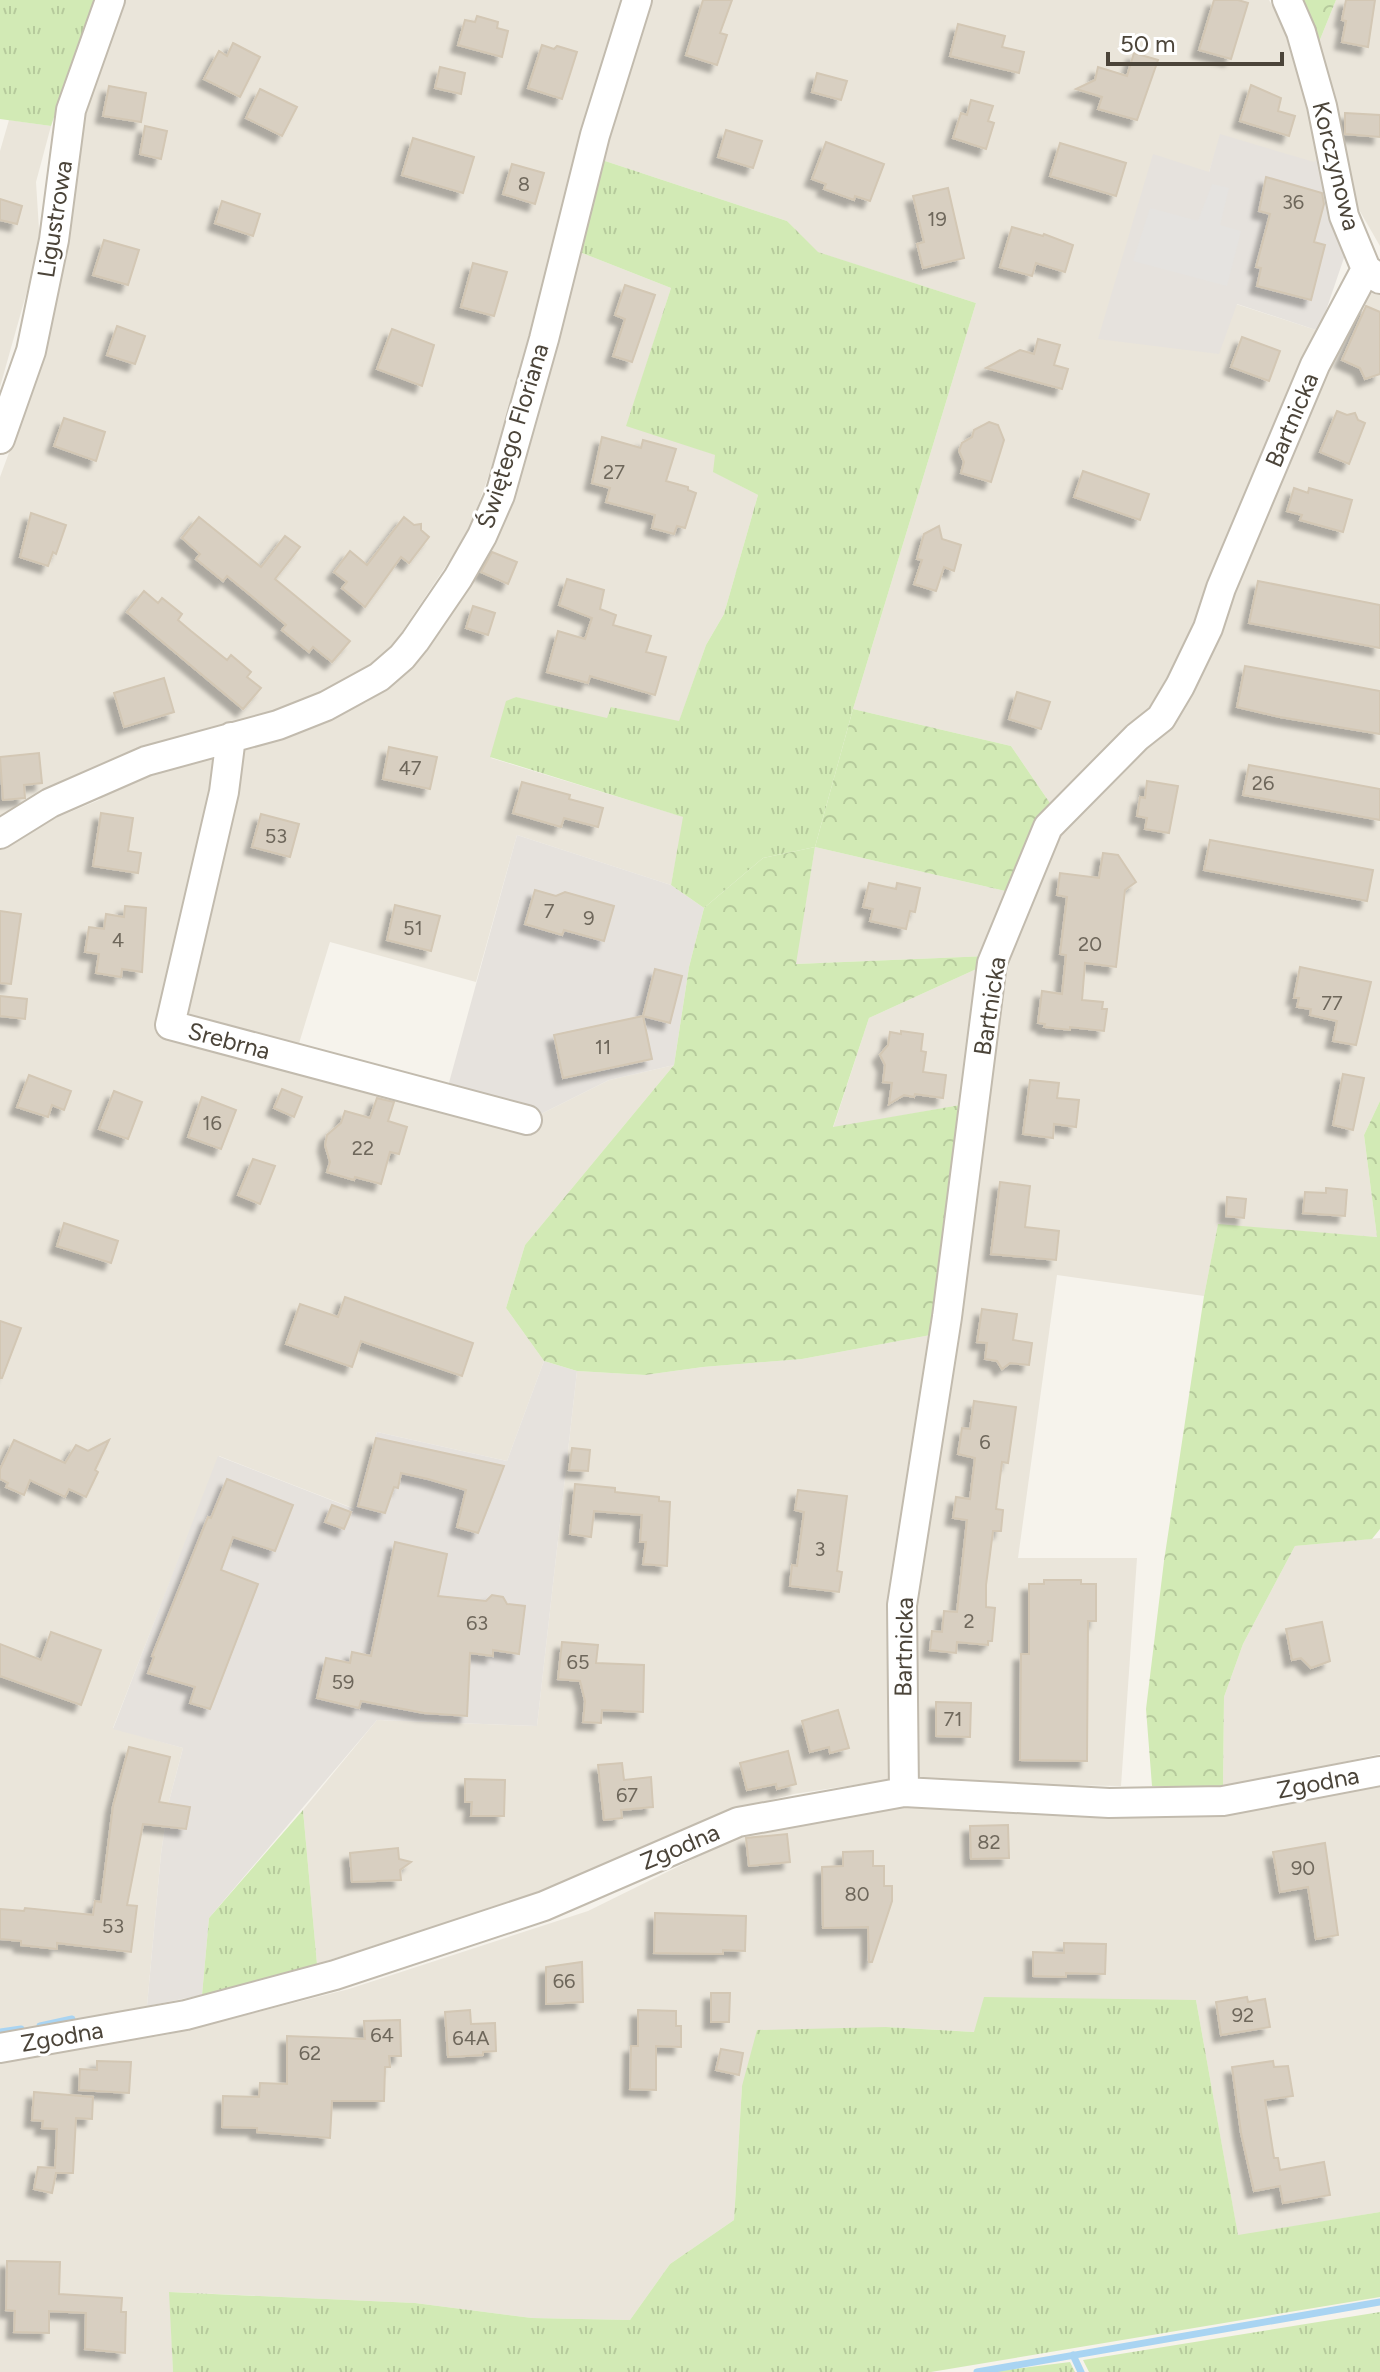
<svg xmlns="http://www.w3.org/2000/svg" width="1380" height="2372" viewBox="0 0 1380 2372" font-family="Figtree,sans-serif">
	<defs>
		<pattern id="grass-tufts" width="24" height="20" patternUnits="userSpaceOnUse" patternTransform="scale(2)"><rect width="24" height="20" fill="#d2eab5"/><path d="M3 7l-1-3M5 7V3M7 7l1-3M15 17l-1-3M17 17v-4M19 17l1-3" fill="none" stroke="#b6ca9c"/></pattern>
		<pattern id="forest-crowns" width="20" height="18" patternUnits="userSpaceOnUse" patternTransform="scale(2)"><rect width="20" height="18" fill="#d2eab5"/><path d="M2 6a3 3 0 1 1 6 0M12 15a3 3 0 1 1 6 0" fill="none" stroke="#b6ca9c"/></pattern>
		<filter id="shadow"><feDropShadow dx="-7" dy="7" stdDeviation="2" flood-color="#0004"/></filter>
	</defs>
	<rect width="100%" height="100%" fill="#f6f3ec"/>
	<path fill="#eae5da" d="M125,0H623L513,408L468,533L391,648L353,682L240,724L0,821V477L28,401L62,273L78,123Z
		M646,0H1269L1293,42L1321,156L1314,163L1221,135L1209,172L1236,304L1319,331L1182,662L1140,727L1054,809L1011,746L853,709L976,303L817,252L787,221L599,159Z
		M1336,0H1380V246L1358,208L1317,47Z
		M9,120L51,126L36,182L40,245L0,387V151Z
		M577,251L671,288L627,425L716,455L714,472L758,495L724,614L706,645L679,722L611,707L607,719L515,697L491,758L684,817L671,885L517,835L476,982L330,942L297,1050L180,1019L241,749L367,702L389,680L460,588Z
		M1368,282L1380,291V1101L1364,1135L1377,1237L1218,1225L1204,1296L1057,1275L1018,1558H1137L1121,1786L934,1783L912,1775L909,1622L996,970L1055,830L1184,705L1225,593Z
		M223,753L161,1037L532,1132L537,1116L609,1080L674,1065L525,1245L506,1308L544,1361L507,1461L377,1432L355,1509L219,1456L113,1728L183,1748L168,1805L161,1854L147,2006L0,2035V849L41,824L99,800L107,790Z
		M815,847L1014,893L988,956L795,964Z
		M983,966L966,1104L833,1128L869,1018Z
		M936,1334L893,1779L794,1794L736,1809L673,1834L569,1883L317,1964L303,1810L377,1720L537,1726L577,1371L645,1375L703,1367L802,1359Z
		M1380,1538V1754L1223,1788L1224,1697L1243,1644L1295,1546Z
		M1380,1782V2212L1238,2236L1196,2000L975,2032L886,2027L742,2086L734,2220L670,2264L630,2320L532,2318L415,2303L170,2292L173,2372H0V2059L166,2035L349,1989L588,1911L752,1830L897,1807L1184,1815Z"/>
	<path fill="#e6e2dd" d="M1220,134L1314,162L1321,156L1346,252L1319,331L1237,304L1219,354L1098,339L1153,154L1209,172Z
		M517,835L671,885L704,908L689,967L674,1065L609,1080L537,1116L447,1090Z
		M544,1361L577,1371L537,1726L377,1720L209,1918L202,1995L147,2006L161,1854L168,1805L183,1748L113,1729L218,1456L354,1509L377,1432L507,1461Z"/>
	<path fill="url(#grass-tufts)" d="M0,0H94L51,126L0,119Z
		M599,159L787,221L818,252L976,303L853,709L815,847L763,858L704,908L671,885L683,817L490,757L506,701L516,697L607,718L611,707L679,721L706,645L724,614L758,495L713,472L715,455L626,426L671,288L577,251Z
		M303,1810L317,1964L202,1995L209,1918Z
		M984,1997L1196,2000L1238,2235L1380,2212V2297L931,2372H173L169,2292L415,2303L532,2318L630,2320L670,2264L734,2220L742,2086L757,2030L886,2027L974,2032Z
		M1380,2312V2372H1089L1083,2360Z
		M1070,2362L1075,2372H990Z"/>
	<path fill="url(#forest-crowns)" d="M1296,0H1336L1317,47Z
		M853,709L1011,746L1054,809L1014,893L815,847L796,964L988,956L983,966L869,1018L833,1127L966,1104L936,1334L802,1359L703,1367L645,1375L577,1371L544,1361L506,1308L525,1245L674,1065L689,967L704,908L763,858L815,847Z
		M1380,1101V1529L1372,1539L1295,1546L1243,1644L1224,1697L1223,1788L1152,1786L1146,1709L1164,1561L1204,1296L1218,1224L1377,1237L1364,1135Z"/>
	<path fill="#e5e3e0" d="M1212,184L1229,188L1220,225L1241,231L1227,286L1133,261L1150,208L1198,221Z"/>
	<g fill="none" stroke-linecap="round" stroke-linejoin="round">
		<path stroke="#a9d4f2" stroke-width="7" d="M40,2026L72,2019
			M0,2032L21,2029
			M1073,2355L1081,2372
			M977,2372L1380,2302"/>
	</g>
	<path fill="#d8cfc1" stroke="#d3c7b4" stroke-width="2" filter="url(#shadow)" d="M703,0H732L720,33L727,35L717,65L686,55Z
		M1214,0H1238L1248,3L1231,59L1199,50Z
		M1346,0H1375L1368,47L1342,42L1346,21L1342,20Z
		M477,16L498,22L497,28L508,31L502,57L458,45L465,20L475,22Z
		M958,24L1005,36L1002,47L1024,52L1019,73L950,56Z
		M233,43L260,57L240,97L204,79L219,51L227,56Z
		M542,45L554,49L557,46L577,52L562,99L528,88Z
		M1134,53L1158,60L1137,120L1098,109L1102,97L1076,89L1095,80L1098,67L1127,76Z
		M440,67L465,73L461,94L435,88Z
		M817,73L847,81L841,100L812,92Z
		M1251,85L1281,98L1278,111L1295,116L1289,136L1240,121Z
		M109,86L146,93L141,122L103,116Z
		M260,89L297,107L282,136L246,118Z
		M971,100L993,106L988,121L994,123L986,149L953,138L961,113L967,115Z
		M1345,113L1380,115V137L1345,134Z
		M145,126L167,131L161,159L140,154Z
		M726,130L762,141L753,168L718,157Z
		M413,138L474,157L463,193L402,175Z
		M826,142L884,164L870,201L855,196L854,200L824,189L826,184L812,179Z
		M1060,143L1126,163L1116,196L1050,176Z
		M512,164L544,173L535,204L503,194Z
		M1266,177L1322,193L1324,204L1314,242L1325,245L1311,300L1257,286L1261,268L1256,267L1270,214L1259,211Z
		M948,188L964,258L923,268L917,244L924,242L913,196Z
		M0,199L22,206L17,224L0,220Z
		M222,201L260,214L253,236L215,223Z
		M1012,227L1043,236L1044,234L1073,245L1065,272L1036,263L1032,276L1000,267Z
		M104,240L139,250L128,285L93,275Z
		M473,263L507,272L494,316L461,307Z
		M625,285L655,295L632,362L613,356L625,319L615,315Z
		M1366,306L1380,312V374L1365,379L1360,368L1342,360Z
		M117,326L145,336L135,364L107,355Z
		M392,329L434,345L422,386L377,369Z
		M1242,337L1280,351L1269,381L1231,367Z
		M1038,339L1060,345L1054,365L1068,369L1062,389L986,368L1020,350L1034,354Z
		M1337,411L1347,415L1355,413L1358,420L1365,423L1349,464L1320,452Z
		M64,418L105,432L96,461L54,446Z
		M989,422L998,425L1004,440L991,482L961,473L964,462L959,451L962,443L972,437L974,430Z
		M602,437L641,448L643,440L676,449L666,481L688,487V490L696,493L685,528L677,526L674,534L652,528L655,515L606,502L610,488L592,483Z
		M1083,471L1149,494L1140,520L1074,497Z
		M1294,488L1308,493L1309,488L1352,500L1343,532L1300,520L1302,515L1287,511Z
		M31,513L66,525L56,554L53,552L48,566L20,557Z
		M199,517L261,567L285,536L300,547L275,579L350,641L332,662L313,647L309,652L282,630L286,625L254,598L227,576L223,581L196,559L200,554L182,538Z
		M404,517L414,525L421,524V530L429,537L409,563L401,557L365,607L342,588L347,582L334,572L350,551L367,565Z
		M939,526L942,539L961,545L954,571L944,567L936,591L914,584L922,560L917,559L924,534Z
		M492,552L517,562L508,584L481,572Z
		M567,579L604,590L600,609L616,615L613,625L651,636L646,652L666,657L655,695L590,676L588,683L547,672L558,631L585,639L592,618L559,605Z
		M1258,581L1380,605V648L1249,623Z
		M144,591L158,603L162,598L182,614L178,620L191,631L227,660L231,655L251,672L247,677L261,688L243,709L127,612Z
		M473,606L495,613L488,635L466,628Z
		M1245,666L1380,691V734L1280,717L1237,707Z
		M164,678L174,712L124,727L114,693Z
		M1017,692L1050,702L1041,729L1009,719Z
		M389,747L437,757L430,789L383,779Z
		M39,753L42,783L24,785L25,798L3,800L0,757Z
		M1249,765L1380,789V820L1243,795Z
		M1147,781L1178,786L1169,833L1145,829L1147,818L1137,816L1140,797L1145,798Z
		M522,782L570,795L569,799L603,808L598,827L564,818L561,827L513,813Z
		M101,813L133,818L128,851L141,853L138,873L93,866Z
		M261,814L299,824L290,857L252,847Z
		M1210,840L1373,870L1367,901L1204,870Z
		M1103,853L1118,855L1136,882L1125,890L1116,967L1085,963L1082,1000L1103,1002L1102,1009H1107L1104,1031L1070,1027V1030L1044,1027L1045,1024L1038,1023L1042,991L1062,994L1066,955L1060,954L1067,897L1057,895L1060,873L1099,878Z
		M869,883L896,889L897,883L920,888L915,912L910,911L906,929L870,921L873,909L863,907Z
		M535,890L556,896L565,892L614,906L604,941L564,930L562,935L525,924Z
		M395,905L440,916L431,951L387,940Z
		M125,906L146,908L142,972L122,969L121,977L96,973L99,954L85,952L89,927L104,929L106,914L124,917Z
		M0,911L21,914L11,984L0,983Z
		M1300,967L1371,982L1356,1045L1333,1041L1337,1021L1310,1015L1311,1009L1297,1007L1299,998H1294Z
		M655,969L682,976L670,1023L643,1016Z
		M0,996L27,999L25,1019L0,1016Z
		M643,1016L652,1059L563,1078L554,1035Z
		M901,1031L923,1034L921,1051L926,1052L923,1072L946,1075L943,1098L915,1094L914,1097L904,1095L889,1104L892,1083L883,1082L885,1065L880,1055L888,1045L890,1032L901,1034Z
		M1343,1074L1364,1078L1353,1130L1333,1125Z
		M29,1075L71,1091L64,1110L52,1105L48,1117L17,1107Z
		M1030,1080L1059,1083L1057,1098L1079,1100L1076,1127L1054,1124L1053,1138L1023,1134Z
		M282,1089L302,1097L294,1117L274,1108Z
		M114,1091L142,1102L128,1139L99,1129Z
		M202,1097L236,1110L221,1149L188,1137Z
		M377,1098L394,1102L388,1121L407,1127L399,1154L390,1152L381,1184L355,1177L354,1180L327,1172L330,1162L325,1145L327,1135L341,1123L345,1111L370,1118Z
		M253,1159L275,1166L260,1204L238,1195Z
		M1000,1182L1030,1186L1025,1227L1059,1231L1056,1260L991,1254Z
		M1326,1188L1347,1190L1345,1216L1303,1213L1305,1192L1326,1193Z
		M1227,1197L1246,1199L1244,1218L1226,1216Z
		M64,1223L118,1241L111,1263L57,1246Z
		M345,1297L473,1343L462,1376L361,1341L352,1367L286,1344L300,1304L338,1317Z
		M982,1309L1017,1314L1013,1340L1032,1343L1029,1365L1010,1363L1002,1369L997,1361L985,1359L987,1343L977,1342Z
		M0,1321L21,1328L2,1378H0Z
		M974,1401L1016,1407L1008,1463L1002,1462L996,1509L1003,1510L1001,1531H993L986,1585V1607L995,1608L992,1641H988V1645L957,1642L956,1653L930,1650L932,1631L942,1632L944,1611L957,1612L967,1520L953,1518L956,1497L970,1499L975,1458L958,1454L962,1428L970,1429Z
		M376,1438L504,1466L478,1533L457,1527L466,1490L428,1479L401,1473L398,1488L394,1487L385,1513L358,1506Z
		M14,1440L65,1463L76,1445L88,1451L109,1440L95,1470L98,1472L86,1497L69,1489L65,1497L30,1480L24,1495L6,1487L8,1483L0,1479V1469Z
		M572,1448L590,1450L588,1471L569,1470Z
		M227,1479L293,1505L275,1551L233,1537L221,1570L258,1584L210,1709L190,1703L195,1687L148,1673L154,1657L152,1656L208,1517L211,1518Z
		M575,1484L615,1488V1492L659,1497V1501L670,1502L667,1566L643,1564L646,1542H640L642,1515L594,1511L591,1537L570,1534Z
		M798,1490L847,1496L837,1571L842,1572L839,1592L790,1586L792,1565L797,1566L804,1512L795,1510Z
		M332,1505L351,1512L344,1529L325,1522Z
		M395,1542L447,1554L438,1596L486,1601L492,1595L503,1597L507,1604L525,1606L519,1654L493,1650V1656L470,1653L467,1716L424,1713L361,1701L359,1708L317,1698L326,1658L350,1663L352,1652L371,1656Z
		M1044,1580H1081V1584H1096V1621H1088L1087,1761L1020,1760L1021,1654H1029V1584H1044Z
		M1322,1622L1330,1661L1311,1668L1301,1658L1292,1660L1286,1629Z
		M51,1632L101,1650L81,1705L0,1676V1644L41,1660Z
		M562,1642L598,1645L596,1663L644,1665L643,1712L602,1710L601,1723L583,1722L585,1701L580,1681L558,1679Z
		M936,1702L971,1703L970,1737L936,1736Z
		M838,1710L849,1748L830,1753L829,1747L810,1752L802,1721Z
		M129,1747L170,1757L159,1802L190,1807L186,1829L143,1824L127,1905L137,1906L131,1952L57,1943V1949L21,1945V1941L0,1939V1909L24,1911L25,1908L93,1915L95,1901L101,1902L113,1806Z
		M788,1751L796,1784L777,1789L776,1784L747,1790L740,1763Z
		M622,1763L624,1780L651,1777L653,1807L621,1810L622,1818L604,1820L598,1765Z
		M465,1779L505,1780L504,1816H471L472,1802H465Z
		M1008,1825L1009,1858L971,1859L970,1826Z
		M787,1834L790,1862L749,1866L746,1838Z
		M1325,1843L1338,1935L1316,1939L1308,1887L1280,1892L1273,1852Z
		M398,1848L399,1859L411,1862L400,1870L401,1880L352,1882L350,1853Z
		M873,1851V1866H884V1886H892V1901L872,1962H869L868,1927L823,1928L822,1867L843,1866V1852Z
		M655,1913L746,1916L745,1951L723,1950V1954L654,1953Z
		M1064,1943L1106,1944L1105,1974L1066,1973V1977L1033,1976V1952L1064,1953Z
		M582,1962L583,2002L546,2004V1967Z
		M711,1993H730L729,2022H711Z
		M1247,1997L1248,2002L1265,1999L1270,2027L1221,2035L1216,2002Z
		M470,2010L471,2024L495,2023L496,2051L483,2052V2055L448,2057L445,2012Z
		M638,2010L676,2011V2026H681V2047L656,2046V2090L630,2089L631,2046H638Z
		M400,2020L401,2056H389L390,2067H385L384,2101H332L330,2138L257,2132V2128L222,2127L223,2096L259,2097L260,2083L287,2084V2036L365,2039L364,2021Z
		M721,2049L743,2053L739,2075L716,2070Z
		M97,2061L131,2062L129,2093L79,2090L80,2069L97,2070Z
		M1273,2061L1274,2067L1288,2066L1293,2096L1265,2100L1274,2158H1278L1280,2170L1324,2162L1330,2195L1283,2203L1280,2186L1254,2191L1241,2133L1232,2067Z
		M34,2092L93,2097L92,2119L76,2118L73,2173H56L52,2193L34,2189L38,2167L55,2168L57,2129L42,2128L43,2121L32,2120Z
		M7,2261L60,2262L59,2294L122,2298L121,2312H126L125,2353L85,2349L86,2313L49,2311V2333L14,2332L15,2311L6,2310Z"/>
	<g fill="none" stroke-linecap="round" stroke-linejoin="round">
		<defs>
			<path id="minor" d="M1287,0L1301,32L1322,106L1344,216L1366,269L1380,279
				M0,439L31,351L54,240L71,110L110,0
				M231,737L224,792L170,1025L527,1120
				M0,834L50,803L146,761L278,725L326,706L379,677L402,657L415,641L458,578L482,536L500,495L544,339L595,135L637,0
				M904,1792L902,1605L947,1317L992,963L1048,827L1137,737L1161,718L1180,686L1208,628L1221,588L1315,365L1366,269
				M0,2048L186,2015L335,1975L544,1906L738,1822L904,1792L1109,1803L1223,1801L1380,1771"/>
		</defs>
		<use href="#minor" stroke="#c2bbae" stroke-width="32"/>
		<use href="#minor" stroke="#fff" stroke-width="28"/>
	</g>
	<g text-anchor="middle" stroke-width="6" stroke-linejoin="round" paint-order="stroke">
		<g font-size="20" fill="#6e675b">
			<text x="524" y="191">8</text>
			<text x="1293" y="209">36</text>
			<text x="937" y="226">19</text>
			<text x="614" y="479">27</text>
			<text x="410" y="775">47</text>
			<text x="1263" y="790">26</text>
			<text x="276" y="843">53</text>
			<text x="549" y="918">7</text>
			<text x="589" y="925">9</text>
			<text x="413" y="935">51</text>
			<text x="118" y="947">4</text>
			<text x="1090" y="951">20</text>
			<text x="1332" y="1010">77</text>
			<text x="603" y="1054">11</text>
			<text x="212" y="1130">16</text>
			<text x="363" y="1155">22</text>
			<text x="985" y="1449">6</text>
			<text x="820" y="1556">3</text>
			<text x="969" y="1628">2</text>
			<text x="477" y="1630">63</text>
			<text x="578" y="1669">65</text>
			<text x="343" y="1689">59</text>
			<text x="953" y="1726">71</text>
			<text x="627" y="1802">67</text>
			<text x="989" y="1849">82</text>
			<text x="1303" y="1875">90</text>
			<text x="857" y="1901">80</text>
			<text x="113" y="1933">53</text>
			<text x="564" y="1988">66</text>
			<text x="1243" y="2022">92</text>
			<text x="382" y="2042">64</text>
			<text x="471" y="2045">64A</text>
			<text x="310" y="2060">62</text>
		</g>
		<g font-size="24" fill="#4b4439" stroke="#fff">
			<text transform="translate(1336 166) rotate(76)" y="8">Korczynowa</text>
			<text transform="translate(55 219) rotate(-81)" y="8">Ligustrowa</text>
			<text transform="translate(1292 420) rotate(-67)" y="8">Bartnicka</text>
			<text transform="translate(513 436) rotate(-73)" y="8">Świętego Floriana</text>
			<text transform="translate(990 1006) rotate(-81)" y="8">Bartnicka</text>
			<text transform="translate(229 1041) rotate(15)" y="8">Srebrna</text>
			<text transform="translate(904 1647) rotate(-89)" y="8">Bartnicka</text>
			<text transform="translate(1318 1783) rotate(-11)" y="8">Zgodna</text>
			<text transform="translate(680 1847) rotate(-23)" y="8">Zgodna</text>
			<text transform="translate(62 2037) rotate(-10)" y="8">Zgodna</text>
		</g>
	</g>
	<path d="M1108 52v12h174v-12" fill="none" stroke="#4b4439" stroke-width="4"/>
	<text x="1120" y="52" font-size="24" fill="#4b4439" stroke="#ffffff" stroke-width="6" paint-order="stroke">50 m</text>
</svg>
